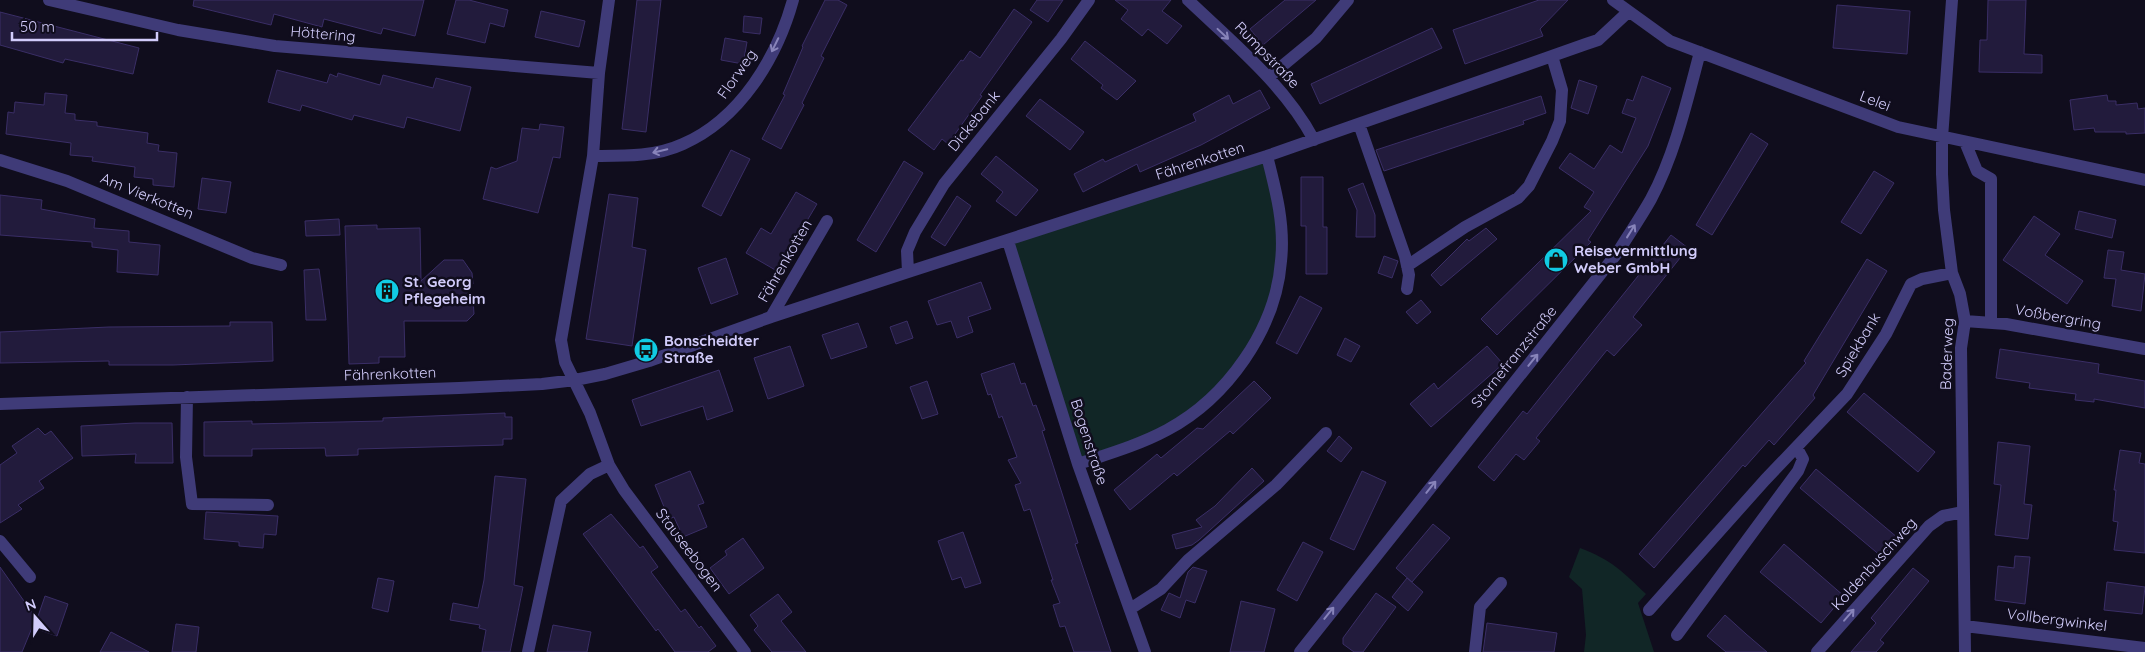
<svg xmlns="http://www.w3.org/2000/svg" width="2145" height="652" viewBox="0 0 2145 652" font-family="Quicksand,sans-serif">
	<rect width="100%" height="100%" fill="#100d1d"/>
	<path fill="#112626" d="M1267,156L1279,209L1276,293L1231,376L1169,429L1078,464L1008,241Z
		M1580,548C1612,560 1623,572 1646,594L1638,603L1654,652H1584L1586,635L1582,589L1569,577Z"/>
	<path fill="#221b3c" stroke="#3a2e66" d="M194,0H424L415,36L383,28L381,34L324,19L322,27L274,14L271,25L193,6Z
		M456,0H469L508,10L504,27L490,23L485,43L447,34Z
		M637,0H661L646,132L622,129Z
		M825,0H838L847,5L821,56L824,58L802,103L804,105L781,149L762,139L785,95L783,94L803,47L802,46Z
		M1037,0H1063L1048,22L1030,10Z
		M1115,0H1171L1162,11L1182,26L1167,44L1148,29L1142,36L1121,19L1128,10Z
		M1285,0H1316L1263,45L1250,29Z
		M1539,0H1568L1540,29L1543,36L1465,64L1453,30Z
		M1988,0H2026L2024,54L2042,55V73L1979,72L1980,40H1987Z
		M1837,5L1910,11L1907,54L1833,48Z
		M1014,9L1032,22L980,95L982,96L948,144L942,139L934,150L908,130L961,60L963,61L970,51L980,58Z
		M541,11L585,21L579,47L535,37Z
		M0,12L139,48L133,74L65,59L63,63L0,45Z
		M744,16L762,18L760,34L743,32Z
		M1432,28L1442,48L1320,104L1311,84Z
		M725,38L747,42L743,64L721,60Z
		M1085,41L1136,81L1117,100L1101,88L1103,85L1071,59Z
		M277,70L327,83L330,74L337,77L338,73L380,85L383,75L433,88L436,78L471,87L460,131L407,117L404,128L354,115L352,120L302,105L300,111L268,102Z
		M1642,76L1671,88L1648,146L1588,240L1591,242L1497,335L1481,319L1591,211L1584,207L1594,192L1559,168L1570,153L1594,169L1610,145L1622,153L1636,118L1622,113L1627,99L1633,101Z
		M1579,80L1597,86L1588,114L1571,108Z
		M1260,90L1270,108L1201,145L1140,172L1137,164L1083,192L1074,174L1103,159L1105,162L1196,121L1193,114L1229,95L1233,104Z
		M45,93L67,95L65,113L75,114V120L97,122V126L148,133L147,143L159,145L158,151L177,153L174,187L153,185V179L134,177L135,167L92,161L93,157L70,155L71,143L6,134L8,112L14,113L15,102L44,105Z
		M2107,95L2108,101H2116V105L2137,103L2138,109L2145,108V133L2126,134V132H2095L2094,128L2074,130L2070,100Z
		M1541,96L1546,113L1523,121L1524,124L1384,171L1376,150Z
		M1040,99L1084,132L1070,150L1026,116Z
		M540,124L564,127L560,158L553,157L538,213L483,199L491,167L496,169L517,161L522,128L539,130Z
		M1751,133L1768,144L1712,235L1696,225Z
		M731,150L750,159L721,216L702,206Z
		M996,156L1038,190L1016,216L996,201L1003,192L981,174Z
		M904,161L923,173L876,252L857,240Z
		M1874,171L1894,183L1861,234L1841,222Z
		M1301,177H1323V227H1327V274H1306V226H1301Z
		M202,178L231,182L226,213L198,209Z
		M1363,183L1375,215V237H1356L1357,210L1348,189Z
		M796,192L817,204L777,271L746,253L761,228L771,234Z
		M609,194L638,198L632,247L646,250L632,346L586,339Z
		M0,195L42,200L41,209L95,219L94,228L129,231V242L160,245L158,275L117,272L118,250L92,247V242L0,235Z
		M957,196L971,206L945,246L931,237Z
		M2079,211L2116,220L2112,238L2075,229Z
		M2034,216L2060,234L2045,255L2083,281L2067,304L2003,260Z
		M339,219L340,235L306,236L305,221Z
		M377,225V229L420,228L421,281L444,260H463L472,273L473,284L466,291L473,299L474,314L467,321H404L405,357H379V363L349,364L345,226Z
		M1486,228L1497,239L1441,286L1431,275L1467,239L1469,241Z
		M1671,235L1688,248L1633,317L1642,325L1614,356L1607,350L1536,438L1540,441L1524,460L1516,454L1494,481L1478,467L1523,411L1527,414Z
		M2108,250L2124,252L2121,270L2145,274L2141,311L2112,306L2116,279L2104,278Z
		M1384,256L1398,261L1392,278L1378,273Z
		M726,258L738,294L711,304L698,268Z
		M1867,259L1887,271L1813,395L1815,398L1774,445L1769,440L1745,467L1743,465L1654,568L1639,554L1806,363L1804,361Z
		M319,269L326,320H306L304,270Z
		M981,282L991,309L968,317L973,332L957,338L951,321L937,325L928,301Z
		M1300,296L1322,308L1297,354L1276,343Z
		M1421,300L1431,312L1417,324L1406,312Z
		M907,321L913,338L896,344L890,327Z
		M230,322H272L273,361L173,365H109V361L0,363V332L109,327L230,326Z
		M858,323L867,347L831,359L822,335Z
		M1345,338L1360,346L1351,362L1337,355Z
		M790,346L804,386L768,399L754,358Z
		M1487,346L1503,364L1431,427L1410,404L1434,383L1438,389Z
		M2000,349L2099,364L2098,373L2145,381V408L2094,399V402L2075,400L2076,394L2029,388L2030,383L1996,378Z
		M1014,363L1021,384L1025,383L1033,406L1036,405L1045,430L1042,431L1078,543L1075,544L1111,652H1074L1065,626L1060,627L1053,605L1060,603L1051,580H1053L1030,509L1024,511L1015,485L1021,483L1008,460L1017,457L1002,416L999,418L991,394L988,395L981,374Z
		M719,370L733,411L707,420L703,406L641,426L632,400Z
		M927,381L938,414L922,419L910,387Z
		M1254,381L1271,398L1233,434L1230,431L1177,476L1174,473L1130,510L1114,490L1157,454L1161,458L1197,428L1203,429Z
		M1864,393L1935,452L1918,472L1847,412Z
		M505,413V417H512V439H503V445L358,449V455L326,456L325,448L252,449V456H204V422L252,421V424L383,421V418Z
		M135,423H172L173,463H135L136,454L82,456L81,426Z
		M38,428L45,435L51,431L73,458L39,481L44,488L18,505L22,509L0,523V465L17,453L12,446Z
		M1339,436L1352,448L1341,462L1327,451Z
		M1998,442L2030,446L2024,504L2032,505L2028,539L1995,535L2001,485L1994,484Z
		M2120,450L2141,453L2139,463L2145,464V553L2114,550L2118,522L2113,521L2116,490H2114Z
		M1252,468L1264,481L1199,540L1192,545L1176,549L1172,535L1202,527L1196,520L1215,506Z
		M1816,469L1898,538L1882,557L1800,488Z
		M690,471L704,503L698,505L707,527L683,537L674,517L669,519L655,485Z
		M1362,471L1386,482L1354,550L1330,539Z
		M495,476L526,479L514,585L523,587L510,652H482L486,630L479,628L480,625L450,620L453,603L478,608L484,580Z
		M206,512L278,516L276,535L264,534L263,548L239,546V542L204,539Z
		M611,514L640,548L643,546L658,567L651,572L681,612L685,609L699,628L701,626L716,646L708,652H675L658,629L656,631L583,534Z
		M1433,524L1450,538L1412,582L1396,568Z
		M963,532L981,583L965,588L961,577L952,580L938,541Z
		M743,538L764,568L729,594L710,568L727,555L725,551Z
		M1303,542L1323,552L1297,601L1277,590Z
		M1784,544L1844,596L1821,623L1760,572Z
		M2015,556L2030,557L2025,604L1995,600L1998,566L2014,568Z
		M0,567L36,618L22,652H0Z
		M1193,567L1207,571L1195,603L1186,600L1180,618L1161,610L1169,593L1180,598L1188,572Z
		M1913,568L1929,581L1880,640L1884,643L1876,652H1851L1876,623L1871,618Z
		M378,578L394,581L388,612L372,608Z
		M1407,578L1423,592L1408,611L1392,597Z
		M2107,582L2145,587L2142,614L2104,610Z
		M1376,593L1396,607L1363,652H1354L1343,644V638Z
		M778,594L792,612L781,621L806,652H772L754,630L758,626L750,615Z
		M45,596L68,604L57,636L34,628Z
		M1241,601L1275,609L1264,652H1230Z
		M1725,615L1746,634L1767,652H1726L1707,636Z
		M1487,623L1557,633L1554,652H1483Z
		M176,624L199,627L196,652H172Z
		M553,625L591,632L587,652H547Z
		M111,632L149,652H100Z"/>
	<g fill="none" stroke-linecap="round" stroke-linejoin="round">
		<path stroke="#3f3b78" stroke-width="12" d="M49,0L178,30L275,46L599,73
			M1188,0C1233,43 1284,84 1314,140
			M1613,0L1670,41L1898,127L2145,180
			M1952,0L1942,138V174L1944,210L1952,273L1960,294L1965,321L1961,348L1965,652
			M1269,77L1316,38L1348,0
			M1359,124L1405,256L1409,275L1407,289
			M1965,142L1977,171L1991,179V322
			M593,156C623,156 655,157 683,144C740,119 777,58 793,0
			M0,160L67,181L252,258L281,265
			M1008,241L1078,464L1145,652
			M1407,266L1465,227L1518,198L1529,186L1552,141L1560,121L1562,90L1552,56
			M908,272L907,251L915,232L944,184L1061,39L1089,0
			M771,317L827,221
			M1965,321L2006,324L2145,349
			M187,397L186,457L192,504L268,505
			M0,404L459,388L542,384L575,380L605,374L649,361L771,317L908,272L1267,156L1586,44L1598,40L1628,12
			M1078,464C1108,454 1139,445 1167,430C1227,398 1276,329 1281,261C1285,225 1276,191 1267,156
			M609,465L624,490L745,652
			M0,541L30,577
			M1130,609L1161,589L1188,560L1276,485L1326,433
			M1649,610L1765,480L1847,394L1886,334L1911,284L1922,279L1952,273
			M1965,626L2145,648
			M1677,635L1798,471L1803,459L1797,448
			M528,652L561,501L590,474L609,465L590,413L565,362L561,340L593,156L599,73L609,0
			M1300,652L1618,252C1629,234 1641,217 1651,199C1675,154 1687,101 1700,52
			M1475,652L1480,607L1501,583
			M1817,652L1929,526L1943,516L1963,512"/>
	</g>
	<defs><path id="oneway-shaft" d="M-6 0H5M1.5-3L5.5 0L1.5 3" fill="none" stroke-width="1.6" stroke-linecap="round" stroke-linejoin="round" transform="scale(1.25)"/></defs>
	<g stroke="#8884ba">
		<use href="#oneway-shaft" transform="translate(1223 34) rotate(43)"/>
		<use href="#oneway-shaft" transform="translate(775 45) rotate(116)"/>
		<use href="#oneway-shaft" transform="translate(660 151) rotate(167)"/>
		<use href="#oneway-shaft" transform="translate(1631 231) rotate(-58)"/>
		<use href="#oneway-shaft" transform="translate(1533 360) rotate(-51)"/>
		<use href="#oneway-shaft" transform="translate(1431 487) rotate(-51)"/>
		<use href="#oneway-shaft" transform="translate(1329 613) rotate(-51)"/>
		<use href="#oneway-shaft" transform="translate(1849 615) rotate(-49)"/>
	</g>
	<defs>
		<symbol id="shop-disc" viewBox="-11 -11 22 22"><circle r="9.5" fill="#11cbe3" stroke="#100d1d"/><path d="M-5-2.5h2.3a2.7 3.5 0 0 1 5.4 0H5L5.5 6h-11ZM-1.5-2.5h3a1.5 2.3 0 0 0-3 0Z" fill="#111"/></symbol>
		<symbol id="building-disc" viewBox="-11 -11 22 22"><circle r="9.5" fill="#11cbe3" stroke="#100d1d"/><path d="M-4-6H4V6H1V3H-1V6H-4ZM-2.5-4.3h1.7v1.8h-1.7ZM.8-4.3h1.7v1.8H.8ZM-2.5-1h1.7V.8h-1.7ZM.8-1h1.7V.8H.8Z" fill="#111"/></symbol>
		<symbol id="bus-disc" viewBox="-11 -11 22 22"><circle r="9.5" fill="#11cbe3" stroke="#100d1d"/><path d="M-5-6H5V4H4V6H2V4H-2V6H-4V4H-5ZM-3.5-4V0h7V-4ZM-3.5 1.2v1.5H-2V1.2ZM2 1.2v1.5H3.5V1.2Z" fill="#111"/></symbol>
	</defs>
	<g fill-rule="evenodd">
		<use href="#shop-disc" x="1542" y="246" width="28" height="28"/>
		<use href="#building-disc" x="373" y="277" width="28" height="28"/>
		<use href="#bus-disc" x="632" y="336" width="28" height="28"/>
	</g>
	<g text-anchor="middle" stroke-width="5" stroke-linejoin="round" paint-order="stroke">
		<g font-size="15" fill="#d2ccfb" stroke="#100d1d">
			<text transform="translate(323 34) rotate(5)" y="5">Höttering</text>
			<text transform="translate(1267 55) rotate(46)" y="5">Rumpstraße</text>
			<text transform="translate(737 74) rotate(-55)" y="5">Florweg</text>
			<text transform="translate(1875 101) rotate(21)" y="5">Lelei</text>
			<text transform="translate(974 121) rotate(-51)" y="5">Dickebank</text>
			<text transform="translate(1200 161) rotate(-18)" y="5">Fährenkotten</text>
			<text transform="translate(147 196) rotate(22)" y="5">Am Vierkotten</text>
			<text transform="translate(785 261) rotate(-60)" y="5">Fährenkotten</text>
			<text transform="translate(2058 317) rotate(10)" y="5">Voßbergring</text>
			<text transform="translate(1858 345) rotate(-59)" y="5">Spiekbank</text>
			<text transform="translate(1947 354) rotate(-88)" y="5">Baderweg</text>
			<text transform="translate(1514 357) rotate(-51)" y="5">Stornefranzstraße</text>
			<text transform="translate(390 374) rotate(-2)" y="5">Fährenkotten</text>
			<text transform="translate(1089 442) rotate(72)" y="5">Bogenstraße</text>
			<text transform="translate(689 550) rotate(53)" y="5">Stauseebogen</text>
			<text transform="translate(1874 564) rotate(-48)" y="5">Koldenbuschweg</text>
			<text transform="translate(2057 620) rotate(7)" y="5">Vollbergwinkel</text>
		</g>
		<g font-size="15" font-weight="bold" fill="#d2ccfb" stroke="#100d1d" text-anchor="start">
			<text x="1574" y="256">Reisevermittlung<tspan x="1574" dy="17">Weber GmbH</tspan></text>
			<text x="404" y="287">St. Georg<tspan x="404" dy="17">Pflegeheim</tspan></text>
			<text x="664" y="346">Bonscheidter<tspan x="664" dy="17">Straße</tspan></text>
		</g>
	</g>
	<g transform="translate(35 617) rotate(340)" stroke="#100d1d" stroke-width="4" paint-order="stroke">
	<path d="M0-4L9 19L0 12L-9 19Z" fill="#d2ccfb"/>
	<text y="-8" font-size="14" font-weight="bold" text-anchor="middle" fill="#d2ccfb">N</text>
	</g>
	<path d="M12 32v8h145v-8" fill="none" stroke="#d2ccfb" stroke-width="2.5"/>
	<text x="20" y="32" font-size="15" fill="#d2ccfb" stroke="#100d1d" stroke-width="4" paint-order="stroke">50 m</text>
</svg>
